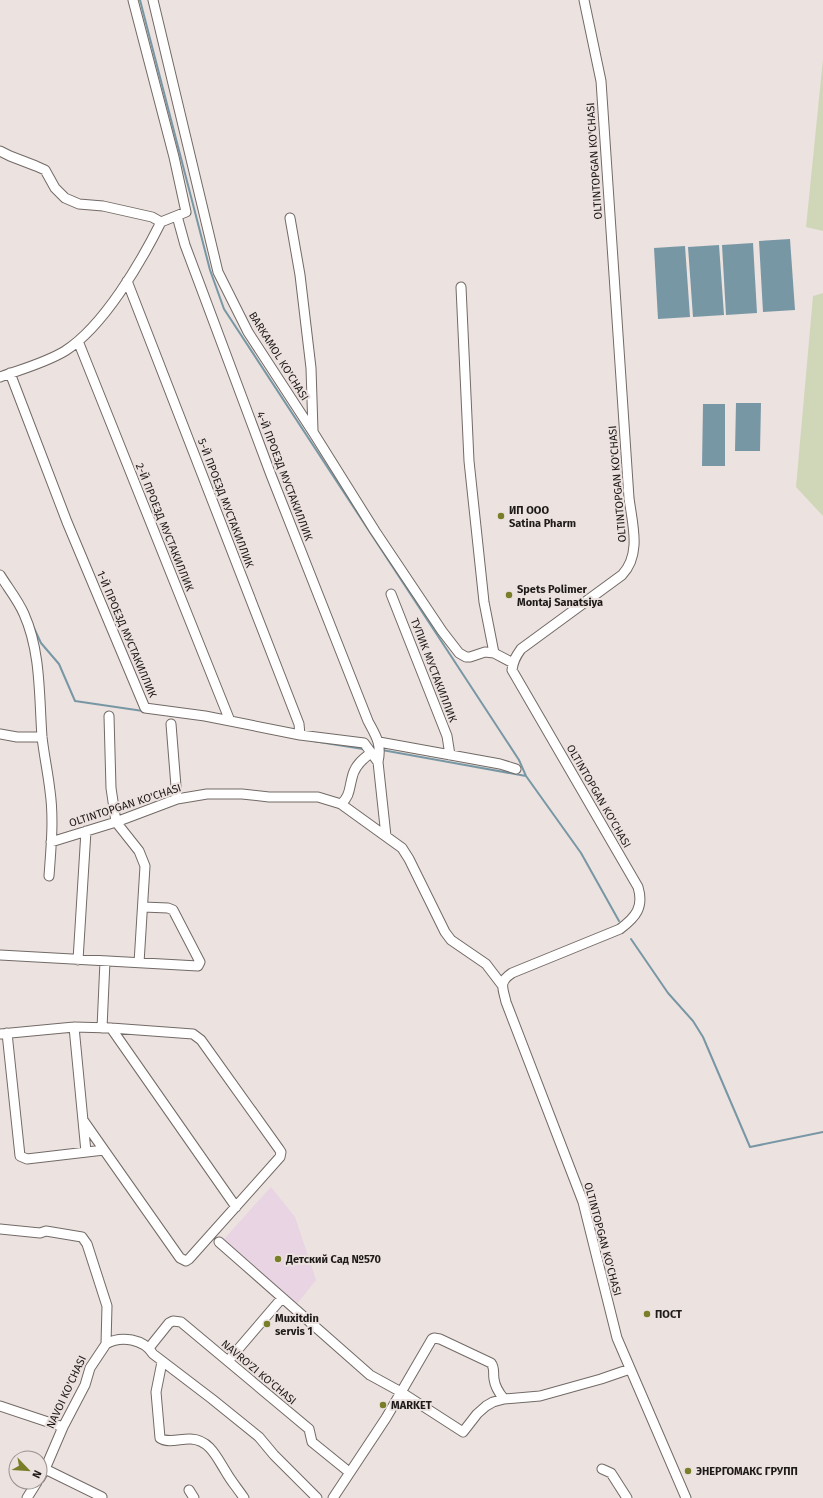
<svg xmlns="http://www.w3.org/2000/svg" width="823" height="1498" viewBox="0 0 823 1498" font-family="'Fira Sans',sans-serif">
	<rect width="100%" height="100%" fill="#ece2df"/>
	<path fill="#e8d4e3" d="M271,1187L295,1217L316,1280L297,1304L224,1239Z"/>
	<path fill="#d0d7b9" d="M823,59V231L806,227Z
		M823,293V516L796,487L813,296Z"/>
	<path fill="#7897a5" d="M790,239L795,310L763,312L759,241Z
		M753,243L757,313L726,315L722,245Z
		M719,245L724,315L693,317L688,247Z
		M685,246L690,317L658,319L654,248Z
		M736,403H761L760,451H735Z
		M703,404H725V466H702Z"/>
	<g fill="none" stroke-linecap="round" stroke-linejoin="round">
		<path stroke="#7897a5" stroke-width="2" d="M140,0L210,270L224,309L519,760L526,776L581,853L619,921
			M33,626L41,643L59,664L75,701L143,711
			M313,741L363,749
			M382,750L526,776
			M631,939L668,993L693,1021L703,1037L750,1147L823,1132"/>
		<defs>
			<path id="minor" d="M153,0L218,272L248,332L313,432L375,531L442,631L459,653L466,657H470L485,652L494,653
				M584,0L601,81L629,498C632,523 642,554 622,575L521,649C516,656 513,661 512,670L638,887C644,907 636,917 620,929L512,973C498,982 503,988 506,1002L583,1202L617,1338L686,1498
				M0,151L10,156L36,166L45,170L55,188L65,198L79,204L103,206L152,217L161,222
				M177,216L185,245L271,475L368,721C376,736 382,744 378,762L386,836
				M290,218L300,275L311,368L313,431
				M127,281L299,724L300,735
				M461,287L469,461L484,602L494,653L513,663
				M78,341L230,721
				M10,373L67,522L145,708L205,716L300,735L364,743L378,762
				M0,377C22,369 45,363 65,351C104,326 141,262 161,222L186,212L174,157L133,0
				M0,575C8,588 18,600 24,614C41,652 39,696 42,737C44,755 48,773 50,791C54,819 51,848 49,876
				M391,594L447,736L450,755
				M109,716L111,788L116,822L139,851L145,866L139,963
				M171,724L177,799
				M0,734L17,737H42
				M379,742L500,764L516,769
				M341,804C350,796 349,789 352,778C354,767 361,760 371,753
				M51,842L116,822L177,799L207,794H242L269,797H318L341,804L402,848L409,859L445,932L451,940L486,964L502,985
				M0,955L198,966L200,962L173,910L168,908L143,907
				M78,960L86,831
				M74,1027L86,1152
				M102,1028L105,961
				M111,1028L236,1207
				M0,1034L74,1027L111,1028L193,1034L201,1040L279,1149L281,1152L280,1157L189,1259L186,1261L180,1258L104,1150L27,1159L20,1156L7,1033
				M83,1120L104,1150
				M0,1229L40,1233L46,1231L82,1237L87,1244L107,1306L106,1344L90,1368L85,1385L63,1427L45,1469L40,1478
				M219,1242L370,1375L401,1392L463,1432L477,1414L486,1406L493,1402L504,1399L540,1396L601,1379L630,1369
				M106,1344C121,1335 144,1339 153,1354L212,1399L259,1437L274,1455L317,1498
				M149,1348L169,1323L173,1321L181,1322L309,1429L312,1442L349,1472
				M228,1361L282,1298
				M162,1362L156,1392L160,1438C168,1444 182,1438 191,1439C210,1440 217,1458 226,1472C231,1481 238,1489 244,1498
				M0,1406L63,1427
				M45,1469L102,1497
				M602,1469L611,1473L627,1498
				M189,1490L194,1498
				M27,1498L37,1482
				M333,1498L386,1418L432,1339L434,1338L440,1339L491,1363C495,1368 493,1373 494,1379C495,1387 499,1393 504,1399"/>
		</defs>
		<use href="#minor" stroke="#726a66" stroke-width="11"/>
		<use href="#minor" stroke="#fff" stroke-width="9"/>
	</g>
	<g fill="#797e28" stroke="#ece2df" stroke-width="1.5">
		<circle cx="501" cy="516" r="4"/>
		<circle cx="509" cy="595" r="4"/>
		<circle cx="278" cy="1259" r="4"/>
		<circle cx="647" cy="1314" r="4"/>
		<circle cx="267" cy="1324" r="4"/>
		<circle cx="383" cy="1405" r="4"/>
		<circle cx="688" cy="1471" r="4"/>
	</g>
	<g text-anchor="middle" stroke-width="4" stroke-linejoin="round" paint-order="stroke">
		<g font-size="11" fill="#1e1a19" stroke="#ece2df">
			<text transform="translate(594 161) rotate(-94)" y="4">OLTINTOPGAN KO'CHASI</text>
			<text transform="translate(279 356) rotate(58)" y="4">BARKAMOL KO'CHASI</text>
			<text transform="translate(285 476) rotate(69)" y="4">4-Й ПРОЕЗД МУСТАКИЛЛИК</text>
			<text transform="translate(617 484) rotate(-95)" y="4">OLTINTOPGAN KO'CHASI</text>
			<text transform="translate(226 503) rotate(69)" y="4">5-Й ПРОЕЗД МУСТАКИЛЛИК</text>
			<text transform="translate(165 527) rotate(68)" y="4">2-Й ПРОЕЗД МУСТАКИЛЛИК</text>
			<text transform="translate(127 634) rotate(67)" y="4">1-Й ПРОЕЗД МУСТАКИЛЛИК</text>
			<text transform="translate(434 670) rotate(69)" y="4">ТУПИК МУСТАКИЛЛИК</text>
			<text transform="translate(599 796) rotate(60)" y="4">OLTINTOPGAN KO'CHASI</text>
			<text transform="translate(125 805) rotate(-18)" y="4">OLTINTOPGAN KO'CHASI</text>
			<text transform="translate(603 1239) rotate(75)" y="4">OLTINTOPGAN KO'CHASI</text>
			<text transform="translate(259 1372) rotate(40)" y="4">NAVRO'ZI KO'CHASI</text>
			<text transform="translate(66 1392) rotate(-65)" y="4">NAVOI KO'CHASI</text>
		</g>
		<g font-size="11" font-weight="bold" fill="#1e1a19" stroke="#ece2df" text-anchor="start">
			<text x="509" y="514">ИП ООО<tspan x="509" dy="13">Satina Pharm</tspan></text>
			<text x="517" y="593">Spets Polimer<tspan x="517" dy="13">Montaj Sanatsiya</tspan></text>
			<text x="286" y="1263">Детский Сад №570</text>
			<text x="655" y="1318">ПОСТ</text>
			<text x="275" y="1322">Muxitdin<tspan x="275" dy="13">servis 1</tspan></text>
			<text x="391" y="1409">MARKET</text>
			<text x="696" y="1475">ЭНЕРГОМАКС ГРУПП</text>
		</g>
	</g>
	<g transform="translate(28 1470) rotate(115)"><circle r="19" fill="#ece2df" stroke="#9a9290"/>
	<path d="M0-3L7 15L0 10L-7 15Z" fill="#797e28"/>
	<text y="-6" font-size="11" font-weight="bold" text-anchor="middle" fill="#1e1a19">N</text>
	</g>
</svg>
